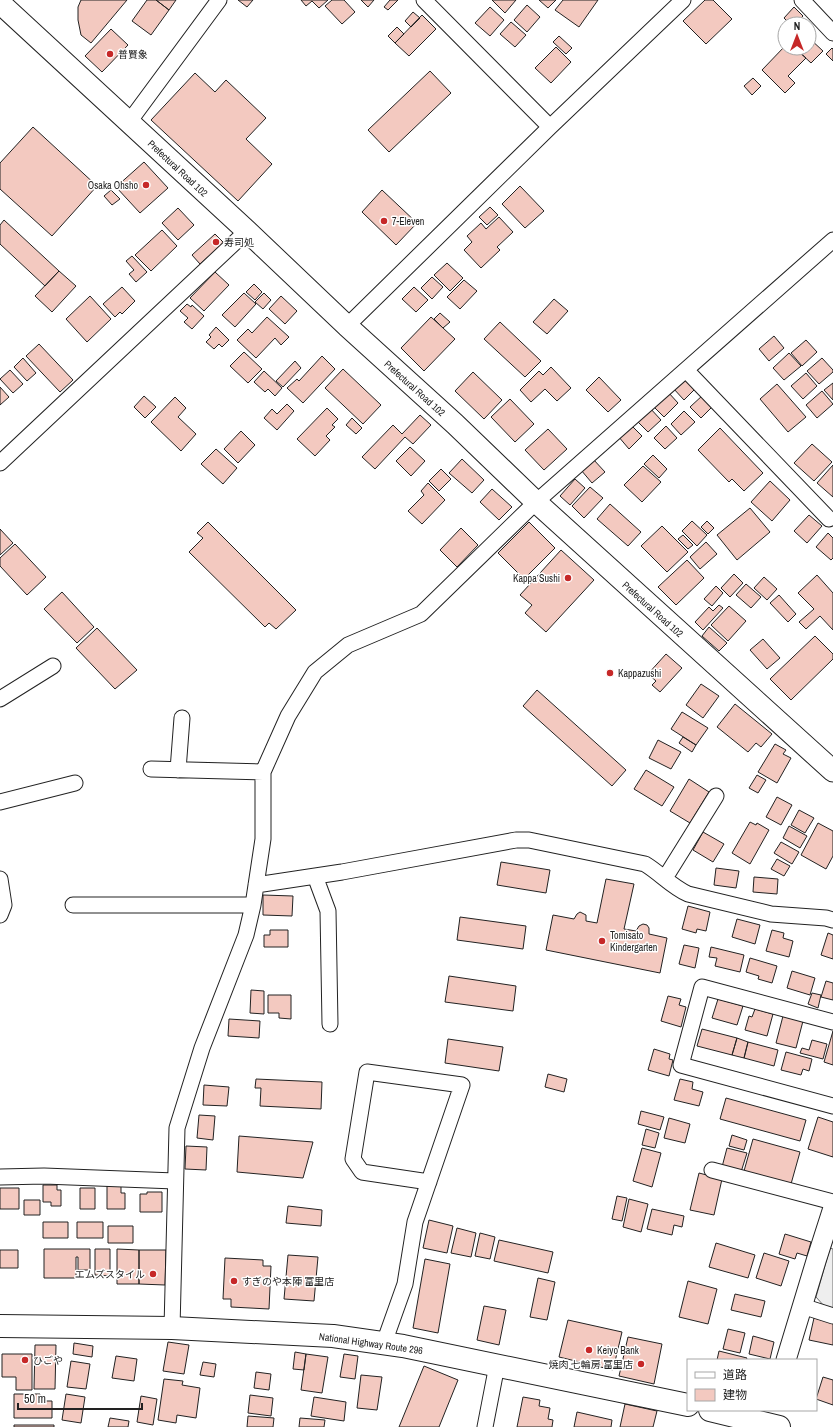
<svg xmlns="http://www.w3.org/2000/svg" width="833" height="1427" viewBox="0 0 833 1427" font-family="'Archivo Narrow','Noto Sans JP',sans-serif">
	<rect width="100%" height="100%" fill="#fff"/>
	<path fill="#eee" stroke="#6f6f6f" d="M830,1248L833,1249V1310L825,1307L816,1297Z"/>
	<path fill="#f3c9c0" stroke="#222" d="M81,0H127L91,43L81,35L78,20V7Z
		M147,0H156L169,10L151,35L132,21Z
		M156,0H176L169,10Z
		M238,0H253L247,7Z
		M301,0H328L319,8L312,1L306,6Z
		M332,0H344L355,12L342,24L325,6Z
		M361,0H374L368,7Z
		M390,0H398L388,10L384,7Z
		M492,0H516L505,13Z
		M539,0H556L548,8Z
		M563,0H598L579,27L555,10Z
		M705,0H713L732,19L706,44L683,21Z
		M527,5L540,17L527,32L514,20Z
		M490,7L504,20L490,36L475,23Z
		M794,7L803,16L795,24H790L784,18Z
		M413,12L420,18L411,27L405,21Z
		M422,15L436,29L409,56L395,43Z
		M511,22L526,35L515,47L500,34Z
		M397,27L404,34L395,43L388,36Z
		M111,29L128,45L102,72L85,56Z
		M559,36L572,48L566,54L553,42Z
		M809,38L823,51L811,63L795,48H809Z
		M785,46V48H795L806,58L788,76L795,83L785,93L762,70Z
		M556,47L571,62L551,83L535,68Z
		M832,48L833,49V61L826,54Z
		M430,71L451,93L389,152L368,130Z
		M195,73L215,92L226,80L266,118L246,139L272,164L238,201L151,120Z
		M753,78L761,86L752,95L744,86Z
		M33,127L97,186L52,236L0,189V163Z
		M144,162L168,188L140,213L116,187Z
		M520,186L544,211L525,228L502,204Z
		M111,190L120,199L112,205L104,196Z
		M382,190L417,223L396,245L362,212Z
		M490,207L498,215L487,225L479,217Z
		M178,208L194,225L178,240L162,223Z
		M499,217L513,232L497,247L500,250L481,268L464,250L472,242L467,236L481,223L486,229Z
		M4,220L59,271L45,286L0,244V225Z
		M162,230L177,246L151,271L135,255Z
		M215,234L224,243L200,264L192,255Z
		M132,256L147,272L136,282L129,274L134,270L126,261Z
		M447,263L463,278L450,291L434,275Z
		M59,271L76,286L52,312L35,296Z
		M215,272L229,285L204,311L190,298Z
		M432,277L443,287L432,299L421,288Z
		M464,280L477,291L460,309L447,297Z
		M254,284L262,292L255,300L246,292Z
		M122,287L135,301L122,314L120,312L115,317L103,304Z
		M414,287L428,300L416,312L402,299Z
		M244,293L256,304L235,327L222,315Z
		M264,293L271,300L263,309L255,302Z
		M90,296L111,319L87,342L66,319Z
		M281,296L297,311L285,324L269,309Z
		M554,299L568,311L547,334L533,322Z
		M187,304L191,307L192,305L204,316L192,329L184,322L188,318L180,311Z
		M440,313L450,322L443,328L434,319Z
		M267,317L289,337L281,345L275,338L256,358L237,340L248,329L252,333Z
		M431,317L455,339L424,371L401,348Z
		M500,322L541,361L525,377L484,339Z
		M216,327L229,340L222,347L219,344L214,349L206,342L211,337L209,335Z
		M774,336L784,348L769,361L759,349Z
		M806,340L817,352L802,366L791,353Z
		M39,344L73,380L60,392L26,356Z
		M244,352L262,369L248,383L230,366Z
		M789,353L801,366L784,380L773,368Z
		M322,356L335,369L303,403L287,388L297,379L299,381Z
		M23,358L36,373L27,381L14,367Z
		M822,358L833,370V372L819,384L807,371Z
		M295,361L301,368L283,387L276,381Z
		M551,367L571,388L557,401L545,389L531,402L520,390L539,371L543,375Z
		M343,369L381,405L363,424L325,388Z
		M10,370L23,384L13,393L0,379Z
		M264,371L282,388L275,396L268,389L265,392L254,382Z
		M473,372L502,400L484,419L455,391Z
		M806,373L817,386L803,399L791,386Z
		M686,376L697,387L684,400L673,388Z
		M599,377L621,400L608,412L586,390Z
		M833,383V400L824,390Z
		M777,384L806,417L788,432L760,399Z
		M0,387L9,397L0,405Z
		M822,391L833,404L817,418L806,405Z
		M668,392L678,403L664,417L653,406Z
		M703,395L713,406L701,418L690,407Z
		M144,396L156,407L145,418L134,407Z
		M175,397L186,408L178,417L196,434L181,451L151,422Z
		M510,399L534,424L515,442L491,417Z
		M287,404L294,411L277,430L264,418L272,409L277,414Z
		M649,407L661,420L648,432L636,420Z
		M327,408L338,419L332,425L335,427L326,436L330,440L315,456L297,439Z
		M684,411L695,422L681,435L671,424Z
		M420,415L431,425L413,444L405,437L375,469L362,457L393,425L402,434Z
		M352,418L362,428L356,434L346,425Z
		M630,424L642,436L629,449L618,436Z
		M666,426L677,438L665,449L654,438Z
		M720,428L763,473L744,491L732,479L729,482L698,450Z
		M548,429L567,449L544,470L525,450Z
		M241,431L255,445L238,463L224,449Z
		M812,444L832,462L814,481L794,463Z
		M410,447L425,461L411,476L396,461Z
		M216,449L237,468L223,484L201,464Z
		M653,455L667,469L659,478L644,464Z
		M462,459L484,480L472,493L449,473Z
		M593,459L605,472L592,483L581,470Z
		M833,465V497L817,483Z
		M643,466L661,482L642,502L624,485Z
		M441,469L451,479L439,491L429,481Z
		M575,479L585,488L570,505L560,496Z
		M770,481L790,500L772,521L751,502Z
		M428,483L445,500L422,524L408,511L424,495L421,491Z
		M590,487L603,498L584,518L572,506Z
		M492,489L512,507L499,520L480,502Z
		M610,504L641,532L628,546L597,519Z
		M750,508L770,532L737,560L717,535Z
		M809,515L822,526L807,543L794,531Z
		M692,521L707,535L697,546L682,531Z
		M707,521L714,528L708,534L701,527Z
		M208,522L296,610L276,629L269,623L265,627L189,552L203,538L197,533Z
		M529,522L555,548L524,579L498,553Z
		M662,526L688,552L667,572L641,546Z
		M461,528L478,545L457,567L440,550Z
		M0,529L13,543L0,555Z
		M828,533L833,538V558L831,560L816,547Z
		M683,535L693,545L688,549L678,539Z
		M706,542L717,554L700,569L690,557Z
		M15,544L46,577L27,595L0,566V558Z
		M561,550L594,580L546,632L525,613L532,605L520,595Z
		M687,560L704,578L676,605L658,587Z
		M734,574L743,583L730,597L721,588Z
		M817,575L833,593V630L820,616L806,629L799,622L814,609L798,593Z
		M764,577L777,589L767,600L754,588Z
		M746,584L761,597L751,608L736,595Z
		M716,586L723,593L712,606L704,599Z
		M62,592L94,627L77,643L44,609Z
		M779,595L796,614L788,622L770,603Z
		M719,605L723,608L703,630L695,622L709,607L713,611Z
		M729,606L746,621L728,641L711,625Z
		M709,627L727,643L719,651L702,636Z
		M97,628L137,670L115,689L76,648Z
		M815,636L833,654V659L791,700L770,679Z
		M763,639L780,658L767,669L750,650Z
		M666,654L682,668L660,692L652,685L656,681L648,674Z
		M701,684L719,696L703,718L686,705Z
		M537,690L626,770L612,786L523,706Z
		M735,704L772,734L761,747L756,743L748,752L717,727Z
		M682,712L708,728L696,745L671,729Z
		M683,737L696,745L692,752L679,743Z
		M658,740L681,752L671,769L649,758Z
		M775,744L786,750L783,754L791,758L777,783L758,772Z
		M646,770L674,787L662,806L634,789Z
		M757,775L766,780L758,793L749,788Z
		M689,779L709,792L690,823L670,811Z
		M777,797L792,805L781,825L766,817Z
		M799,810L814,818L805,833L791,825Z
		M750,822L756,825L757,823L769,830L750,864L732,853Z
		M818,823L833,831V856L826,869L801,855Z
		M789,826L807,836L800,848L783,838Z
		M703,832L724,844L713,862L693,850Z
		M781,842L799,852L792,864L774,853Z
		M777,859L790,866L784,876L771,869Z
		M501,862L550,870L546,893L497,885Z
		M716,868L739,871L736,888L714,885Z
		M754,877L778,879L777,894L753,892Z
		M606,879L634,884L624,929L636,931L639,926L643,924L647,925L649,928V934L667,938L660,973L546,950L553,915L574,919L577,914L580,912L586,915V921L597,923Z
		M263,895L293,896L292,916L263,915Z
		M688,906L710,912L706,931L697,929L696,933L682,929Z
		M460,917L526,926L523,949L457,940Z
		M737,919L760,925L755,944L732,937Z
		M270,930H288V947H264V935H270Z
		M772,930L784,933L783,938L793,941L789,957L766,951Z
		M828,933L833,935V959L821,955Z
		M684,945L699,948L695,968L679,964Z
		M711,947L744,955L740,972L715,966L717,958L709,957Z
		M750,958L777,966L772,983L758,979L759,976L746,972Z
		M792,971L815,978L810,995L787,988Z
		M449,976L516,986L513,1011L445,1002Z
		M826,981L833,983V1000L821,997Z
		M251,990L264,991V1014L250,1013Z
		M812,993L821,995L818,1008L808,1004Z
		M268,995H291V1019L279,1018V1013H268Z
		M668,996L681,999L679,1005L686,1007L681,1027L661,1021Z
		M718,999L743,1006L737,1025L712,1018Z
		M755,1009L773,1014L767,1036L745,1030L749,1016L752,1017Z
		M783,1016L803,1021L796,1048L776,1043Z
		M229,1019L260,1021L259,1038L228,1036Z
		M702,1029L737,1038L732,1055L697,1046Z
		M833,1031V1065L824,1062Z
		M737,1038L748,1042L744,1058L732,1055Z
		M448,1039L503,1047L499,1071L445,1063Z
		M812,1040L827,1044L823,1059L800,1053L802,1048L809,1050Z
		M748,1042L778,1050L774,1066L744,1058Z
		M654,1049L670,1054L669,1059L673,1060L669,1076L648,1070Z
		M786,1052L812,1059L809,1071L803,1069L801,1075L781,1070Z
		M548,1074L567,1079L564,1092L545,1087Z
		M256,1079L322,1082L321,1109L260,1106L261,1088H255Z
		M680,1079L693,1082L692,1089L703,1092L699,1106L674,1100Z
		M204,1085L229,1087L227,1106L203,1105Z
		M726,1098L806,1120L800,1141L720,1119Z
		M641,1111L664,1117L660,1130L638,1124Z
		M199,1115L215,1116L213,1140L197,1138Z
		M818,1117L833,1122V1157L808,1149Z
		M669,1118L690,1124L685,1143L664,1138Z
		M646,1129L659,1133L655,1148L642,1145Z
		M732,1135L747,1140L744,1150L729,1146Z
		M239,1136L313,1142L303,1178L237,1172Z
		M753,1139L800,1152L791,1184L744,1171Z
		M186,1146L207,1147L206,1170L185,1169Z
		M642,1148L661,1153L652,1187L633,1181Z
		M727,1148L747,1153L741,1172L722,1167Z
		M699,1173L722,1179L714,1215L690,1210Z
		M43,1185H57V1190H61V1206H51V1202H43Z
		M107,1186H121V1193H125V1209H107Z
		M0,1188H19V1209H0Z
		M80,1188H95V1209H80Z
		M147,1192H162V1212H140V1194H147Z
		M617,1196L627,1198L622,1221L612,1219Z
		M629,1199L648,1204L641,1232L623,1227Z
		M24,1200H40V1215H24Z
		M288,1206L322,1210L321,1226L286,1223Z
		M652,1209L684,1216L682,1227L674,1225L672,1235L647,1229Z
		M429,1220L453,1226L447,1253L423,1248Z
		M43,1222H68V1238H43Z
		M77,1222H103V1238H77Z
		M108,1226H133V1243H108Z
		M457,1228L476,1233L471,1257L451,1253Z
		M480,1233L495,1237L490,1259L475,1256Z
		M785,1234L811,1242L807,1256L797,1253L795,1259L779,1254Z
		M499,1240L553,1252L548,1273L494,1261Z
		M716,1243L755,1255L748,1278L709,1267Z
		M44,1249H90V1270H78V1257H76V1278H44Z
		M95,1249H110V1276L95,1275Z
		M117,1249L139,1250V1284H117Z
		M0,1250H18V1268H0Z
		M139,1250H166L165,1285L139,1284Z
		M764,1253L789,1261L781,1286L756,1278Z
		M288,1255L318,1257L314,1301L284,1299Z
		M225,1258L263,1260V1266H271L269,1309L231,1307V1299H223Z
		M425,1259L450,1264L438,1333L413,1328Z
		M538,1278L555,1282L547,1320L530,1317Z
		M688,1281L717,1289L708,1324L679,1317Z
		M735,1294L765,1301L761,1317L731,1310Z
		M484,1306L506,1310L499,1345L477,1340Z
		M814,1318L833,1323V1345L809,1340Z
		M568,1320L622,1332L613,1370L559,1357Z
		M728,1329L745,1333L740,1353L723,1349Z
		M753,1336L774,1342L770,1359L749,1354Z
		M628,1337L662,1344L654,1384L619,1376Z
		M168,1342L189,1345L184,1374L163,1371Z
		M74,1343L93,1346L92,1357L73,1354Z
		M35,1345H56L55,1389H34Z
		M719,1351L747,1358L746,1360H717Z
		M295,1352L306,1354L304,1370L293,1369Z
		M2,1354H32V1390H16V1377H2Z
		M306,1354L328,1357L322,1393L301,1390Z
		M344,1354L358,1356L355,1379L340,1377Z
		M116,1356L137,1359L134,1381L112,1378Z
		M71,1361L90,1364L86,1389L67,1387Z
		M203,1362L216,1364L214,1377L200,1375Z
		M424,1366L458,1380L439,1427H399Z
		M256,1372L271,1374L269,1390L254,1388Z
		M361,1375L382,1377L377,1410L357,1408Z
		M823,1377L833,1380V1405L816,1399Z
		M164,1379L183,1381L182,1385L200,1388L196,1418L177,1415L176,1423L158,1420Z
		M14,1394H40V1401H52V1418H14Z
		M66,1394L85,1397L81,1423L62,1420Z
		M250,1395L273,1398L271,1416L248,1413Z
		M141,1396L157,1399L153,1425L137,1422Z
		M314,1397L346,1402L344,1421L311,1416Z
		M523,1397L540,1400L539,1406L550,1408L548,1419L553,1420L552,1427H517Z
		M625,1404L657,1411L653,1427H620Z
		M577,1412L612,1420L611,1427H574Z
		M248,1416L274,1418L273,1427H247Z
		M110,1418L129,1421L128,1427H108Z
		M300,1418L325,1420L324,1427H299Z
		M14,1425H54V1427H14Z"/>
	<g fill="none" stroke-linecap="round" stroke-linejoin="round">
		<defs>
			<path id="minor" d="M424,0L550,127
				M802,0L833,33
				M129,122L219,0
				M347,326L550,127L683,0
				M686,370L829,519
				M0,463L247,231
				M0,699L53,666
				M151,769L263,772
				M178,770L182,718
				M0,802L75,783
				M315,876L328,911L330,1024
				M665,878L716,796
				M0,879L4,905L0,915
				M256,885L342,872L516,840H529L645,864C660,873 672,887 688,894L771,914L826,918L833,920
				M73,905H253
				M833,1022L702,987L681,1065L833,1106
				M712,1170L833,1202
				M0,1177L44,1176L175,1181
				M802,1306L833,1316
				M172,1328L177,1128L202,1048L246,935L253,905L263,839V772L288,716L315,672L348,645L421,614L536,502L833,240
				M384,1343L405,1284L415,1222L462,1085L367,1072L353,1159L362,1172L429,1182
				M485,1427L497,1365"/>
			<path id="tertiary" d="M786,1360L816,1261L833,1208"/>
			<path id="secondary" d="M0,3L247,231L347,326L455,424L536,502L833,771"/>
			<path id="trunk" d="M0,1326L172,1328L333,1336L403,1346L688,1405
				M710,1410L779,1427"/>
		</defs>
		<use href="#minor" stroke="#222" stroke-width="17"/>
		<use href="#tertiary" stroke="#222" stroke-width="21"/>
		<use href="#secondary" stroke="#222" stroke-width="23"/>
		<use href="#trunk" stroke="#222" stroke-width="24"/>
		<use href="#minor" stroke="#fff" stroke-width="15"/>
		<use href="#tertiary" stroke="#fff" stroke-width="19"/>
		<use href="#secondary" stroke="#fff" stroke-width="21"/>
		<use href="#trunk" stroke="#fff" stroke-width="22"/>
	</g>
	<g fill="#c62828" stroke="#fff" stroke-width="1.5">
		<circle cx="110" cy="54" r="4"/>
		<circle cx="146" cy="185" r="4"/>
		<circle cx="384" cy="221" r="4"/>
		<circle cx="216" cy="242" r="4"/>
		<circle cx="568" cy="578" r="4"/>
		<circle cx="610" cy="673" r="4"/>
		<circle cx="602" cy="941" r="4"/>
		<circle cx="153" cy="1274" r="4"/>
		<circle cx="234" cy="1281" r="4"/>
		<circle cx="589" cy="1350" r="4"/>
		<circle cx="25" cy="1360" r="4"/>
		<circle cx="641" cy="1364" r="4"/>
	</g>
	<g text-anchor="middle" stroke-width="3" stroke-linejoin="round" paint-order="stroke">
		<g font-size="10" fill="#222" stroke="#fff" text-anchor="start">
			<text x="118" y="58">普賢象</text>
			<text x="138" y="189" text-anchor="end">Osaka Ohsho</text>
			<text x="392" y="225">7-Eleven</text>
			<text x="224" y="246">寿司処</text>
			<text x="560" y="582" text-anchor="end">Kappa Sushi</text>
			<text x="618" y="677">Kappazushi</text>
			<text x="610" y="939">Tomisato<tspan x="610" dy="12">Kindergarten</tspan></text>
			<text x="145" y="1278" text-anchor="end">エムズスタイル</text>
			<text x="242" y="1285">すぎのや本陣 富里店</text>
			<text x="597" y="1354">Keiyo Bank</text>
			<text x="33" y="1364">ひごや</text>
			<text x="633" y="1368" text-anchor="end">焼肉 七輪房 富里店</text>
		</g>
		<g font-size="10" fill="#222" stroke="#fff">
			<text transform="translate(178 168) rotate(43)" y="4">Prefectural Road 102</text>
			<text transform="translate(415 388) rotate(42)" y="4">Prefectural Road 102</text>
			<text transform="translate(653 609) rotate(42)" y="4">Prefectural Road 102</text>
			<text transform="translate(371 1343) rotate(8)" y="4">National Highway Route 296</text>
		</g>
	</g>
	<rect x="687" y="1359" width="130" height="52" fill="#ffffff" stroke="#a7a7a7"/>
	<rect x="695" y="1372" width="20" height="6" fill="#ffffff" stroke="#a7a7a7"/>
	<text x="723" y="1379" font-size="12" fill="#222222">道路</text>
	<rect x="695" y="1389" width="20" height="12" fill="#f3c9c0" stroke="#a7a7a7"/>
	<text x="723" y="1399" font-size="12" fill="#222222">建物</text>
	<g transform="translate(797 36)"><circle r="19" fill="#ffffff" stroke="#a7a7a7"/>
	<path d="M0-3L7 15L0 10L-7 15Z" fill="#c62828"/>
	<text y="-6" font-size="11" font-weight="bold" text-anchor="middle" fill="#222222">N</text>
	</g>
	<path d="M18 1403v6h124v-6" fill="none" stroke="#222222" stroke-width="2"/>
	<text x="24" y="1403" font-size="12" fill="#222222" stroke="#ffffff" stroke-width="3" paint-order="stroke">50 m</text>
</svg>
